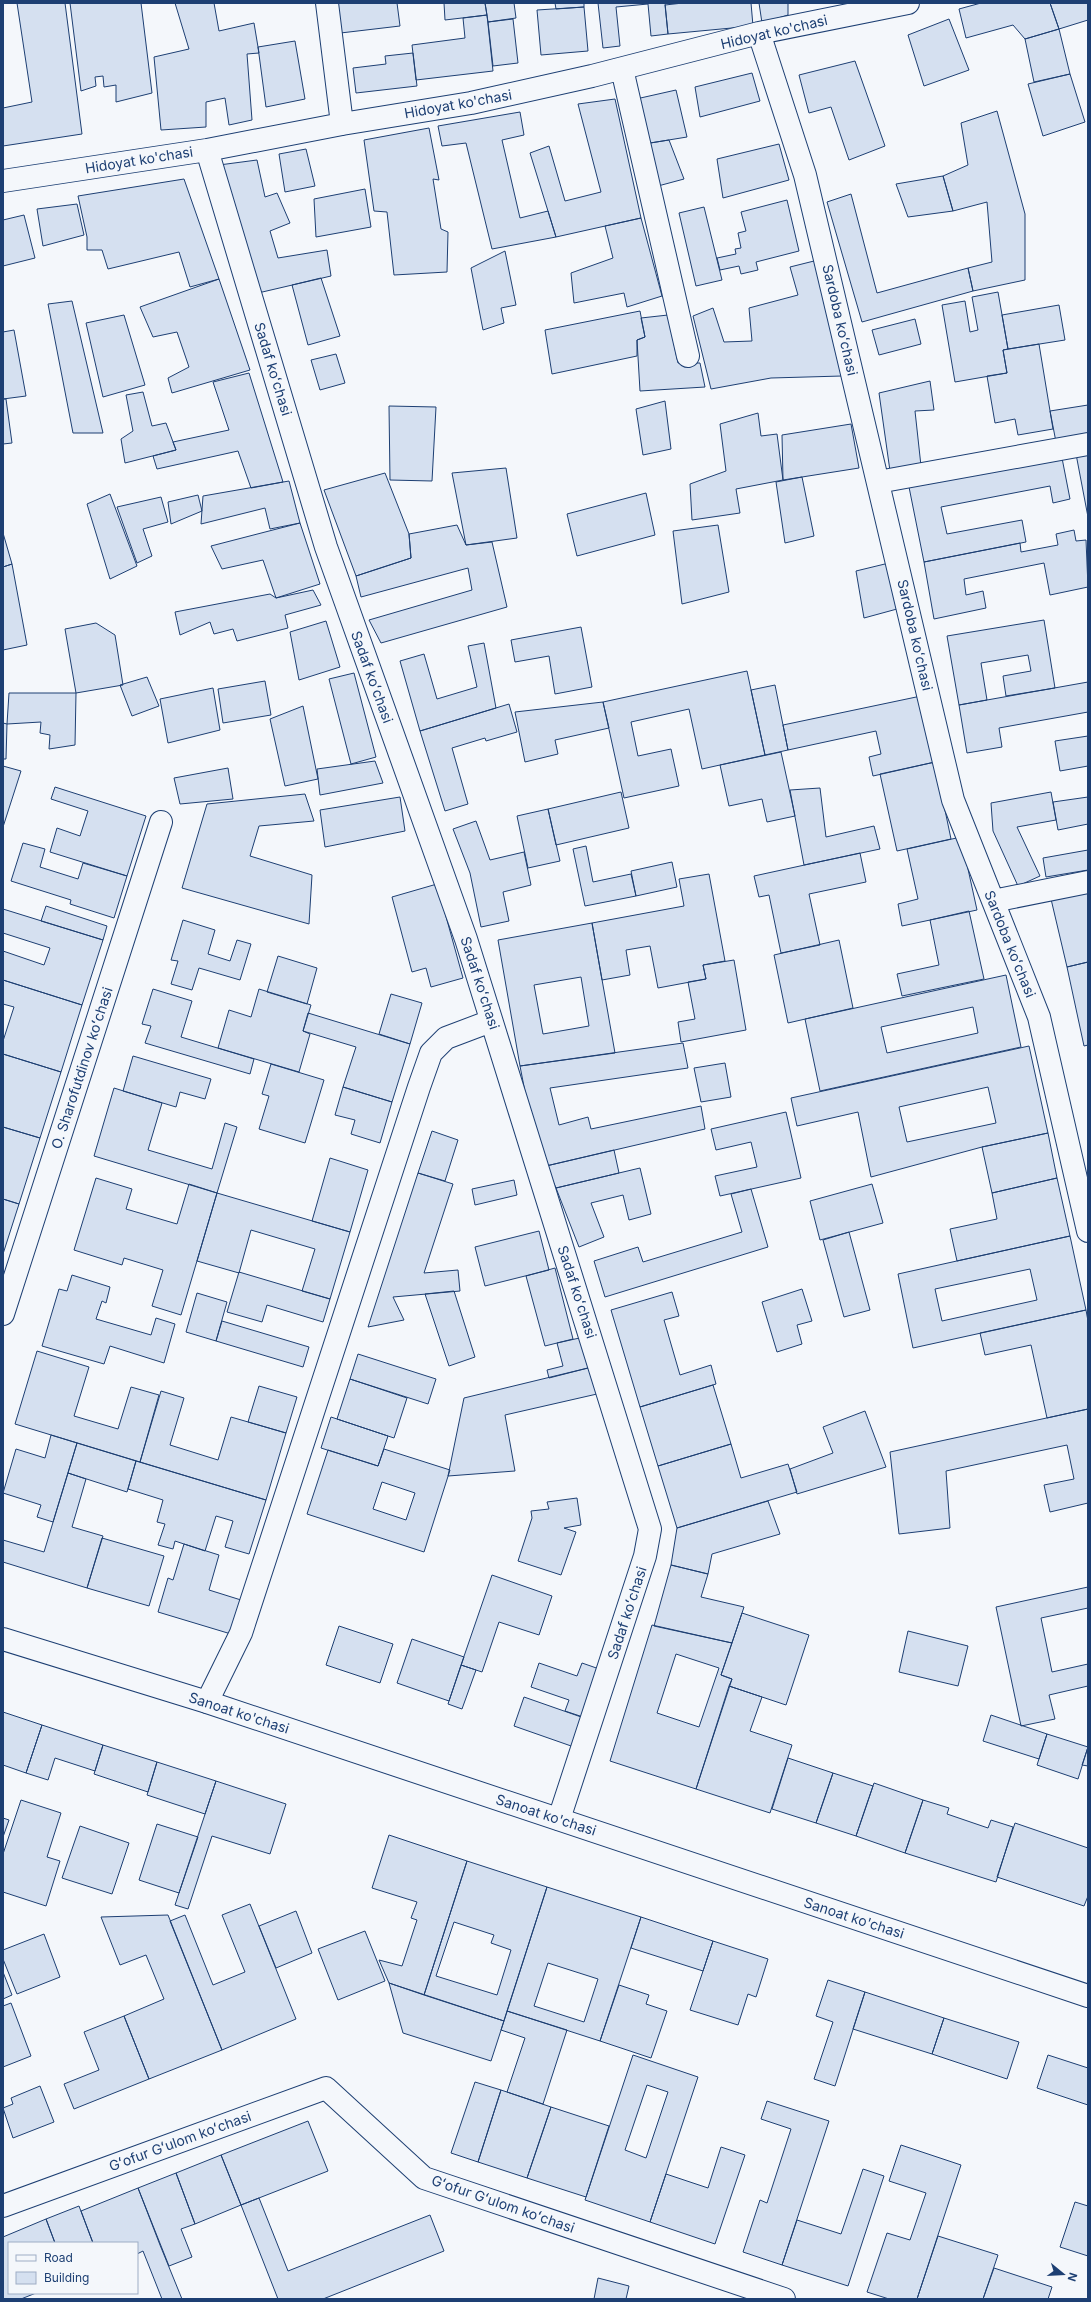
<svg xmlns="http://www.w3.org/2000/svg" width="1091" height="2302" viewBox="0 0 1091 2302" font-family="Inter,sans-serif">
	<rect width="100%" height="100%" fill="#f4f7fb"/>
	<path fill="#d5e0f0" stroke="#1d3f73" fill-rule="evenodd" d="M17,3H65L82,134L3,146V108L32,102Z
		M70,3H141L152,93L116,102V85L104,87L103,76L95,77L96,86L81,91Z
		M175,3H214L219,31L254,23L259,53L247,54L252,120L229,125L225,98L206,102V127L161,130L154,57L189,49Z
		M329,3H397L400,26L332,34Z
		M444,3H485L487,15L445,20Z
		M485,3H514L516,18L488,22Z
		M555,3H584V7L556,9Z
		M598,3H665L668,34L651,36L648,4L616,7L620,46L603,48Z
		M683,3H751L753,26L668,34L665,5Z
		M759,3H788V15L762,23Z
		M981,3H1050L1059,29L1025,39L1013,25L966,38L959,9Z
		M1050,3H1088V20L1059,29Z
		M584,7L588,51L541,55L537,10Z
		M487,15L493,71L416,80L412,45L465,38L463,18Z
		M513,19L518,63L493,66L488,22Z
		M949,19L969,70L924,86L908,35Z
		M1059,29L1070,74L1034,82L1025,39Z
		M295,41L305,99L266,107L258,47Z
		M413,53L417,86L356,93L353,68L386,64L385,56Z
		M855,61L885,146L849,160L831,107L809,113L799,75Z
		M752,73L760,101L700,117L695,87Z
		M1070,74L1085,122L1043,136L1028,84Z
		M676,90L687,137L644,144L636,99Z
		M615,99L641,218L556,237L530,153L549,146L565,201L601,192L578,104Z
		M997,111L1025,214V280L973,291L968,268L992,262L987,202L953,211L943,176L968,165L961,123Z
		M520,112L524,135L502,140L520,218L548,211L556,237L492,249L466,143L442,146L438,126Z
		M429,128L439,180L433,179L441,229L448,232L447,272L394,275L387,212L374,211L364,140Z
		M669,140L684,179L658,186L644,144Z
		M779,144L789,180L723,198L717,159Z
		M306,149L315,186L285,192L279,154Z
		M257,160L265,197L277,193L290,223L270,231L278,258L327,250L331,276L258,293L219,165Z
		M943,176L953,211L908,217L896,184Z
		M184,179L219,279L190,287L179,252L108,269L102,250H87V237L78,196Z
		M365,189L371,227L316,237L314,199Z
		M851,194L877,293L968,268L973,291L862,322L827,202Z
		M787,200L799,251L756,262L758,270L741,274L739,266L720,270L717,258L736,254L735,249L741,248L738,233L746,231L741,212Z
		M77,204L84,235L43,246L37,209Z
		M704,207L722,280L696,286L679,213Z
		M24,215L35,258L3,266V220Z
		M641,218L662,296L627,307L624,293L574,303L571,273L613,258L605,226Z
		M505,251L516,305L501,308L504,323L483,330L471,268Z
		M818,260L842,376L771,378L711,389L693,316L713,308L724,342L752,341L749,308L798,295L790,267Z
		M321,278L340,336L308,345L292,285Z
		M219,279L250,370L172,393L168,378L189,367L177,332L153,337L140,307Z
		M998,292L1008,349L1003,350L1007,373L955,382L942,305L965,301L970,332L978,330L972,297Z
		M72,301L103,433H73L48,304Z
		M1059,305L1065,340L1008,349L1002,315Z
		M640,311L645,337L637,340V356L552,374L545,330Z
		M124,315L145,385L103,397L86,323Z
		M668,315L678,363H700L705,387L640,391L637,340L645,337L641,318Z
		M915,319L921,344L879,355L872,330Z
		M14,330L26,396L3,399V332Z
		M1039,344L1053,429L1018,435L1015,419L995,423L987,376L1007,373L1003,350Z
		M336,354L345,383L320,390L311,360Z
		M249,373L283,482L251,488L238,451L157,469L153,456L176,450L173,442L229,430L213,382Z
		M930,381L934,410L915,411L921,466L890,471L879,393Z
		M143,392L152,426L166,423L176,450L125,463L121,439L133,431L126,395Z
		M3,399H6L12,443L3,444Z
		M665,401L671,449L643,455L636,409Z
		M1088,405V436L1056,442L1050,411Z
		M389,406L436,407L432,481L390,480Z
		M758,413L761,436L777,434L783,480L736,489L740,513L692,520L690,484L726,471L720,424Z
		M851,424L859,468L783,480L782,435Z
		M1088,452V517L1076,454Z
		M1062,458L1070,499L1053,503L1050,486L941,507L947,534L1022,520L1026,542L924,562L909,487Z
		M506,468L517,538L466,545L452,473Z
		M385,473L409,534L411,558L356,576L324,490Z
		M802,477L814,536L785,543L776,482Z
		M289,481L300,523L270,529L265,508L201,524L203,496Z
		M646,493L655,535L577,556L567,514Z
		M110,494L137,566L110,579L87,504Z
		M198,495L202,511L171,524L168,502Z
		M161,497L168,522L143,529L152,556L137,563L117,507Z
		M300,523L320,584L276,598L263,560L222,569L211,546Z
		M457,525L466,545L492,542L507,607L381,643L369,620L472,590L468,568L361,597L356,576L411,558L409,534Z
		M718,525L729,592L682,604L673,531Z
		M1074,530L1076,541L1086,540L1088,587L1050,595L1044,563L964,579L966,595L983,591L986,608L934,619L924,562L1020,543L1021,552L1058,545L1056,534Z
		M3,533L12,564L3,567Z
		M889,563L897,609L864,618L856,571Z
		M12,564L27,645L3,650V567Z
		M313,590L321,605L285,615L288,628L237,641L233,629L214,634L210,622L180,635L175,612L270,594L276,598Z
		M1044,620L1055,688L1006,696L1003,676L1031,671L1028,655L981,663L987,700L959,705L947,636Z
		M326,621L340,667L299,680L290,632Z
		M96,623L115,635L123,685L76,693L65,629Z
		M581,627L592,687L555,694L549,656L515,662L511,640Z
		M484,643L496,708L420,731L400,661L424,654L437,699L477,687L468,646Z
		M747,671L765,755L702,769L689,709L631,722L638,756L671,749L679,786L624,798L603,702Z
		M354,673L376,757L351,764L329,679Z
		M147,677L159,706L132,716L120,685Z
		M265,681L271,715L223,723L218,689Z
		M1088,682V712L999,728L1002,747L967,753L959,705Z
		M775,685L788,750L765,755L751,690Z
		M213,688L220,730L168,743L160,699Z
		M9,693H76L75,745L49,749L50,735L40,733L41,722L7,724Z
		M921,696L935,762L873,776L869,757L881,754L876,731L788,750L783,725Z
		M603,702L609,728L555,740L558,754L525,762L515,712Z
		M509,704L517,732L486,741L485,738L452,748L468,804L445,811L420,731Z
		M303,706L318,779L285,786L270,719Z
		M3,723L7,724L6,759H3Z
		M1088,736V766L1060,771L1055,741Z
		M781,752L795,816L767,822L762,799L729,806L720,765Z
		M375,761L383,783L320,795L317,769Z
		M935,762L951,839L897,851L880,774Z
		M3,766L21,771L3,827Z
		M228,768L233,799L180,804L174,778Z
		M55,787L146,816L127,876L50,852L57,828L80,836L88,811L51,799Z
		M820,788L826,837L874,826L880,849L804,865L790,790Z
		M621,792L629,828L556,845L548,809Z
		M1051,792L1056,820L1017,827L1040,876L1018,886L993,831L991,803Z
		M305,794L314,821L259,826L250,856L312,875L309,924L182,888L207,804Z
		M400,797L405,831L325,847L320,810Z
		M1088,797V824L1058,830L1053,802Z
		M548,809L560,861L528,868L517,816Z
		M476,821L490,860L524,852L531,885L503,892L509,921L481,927L470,873L453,829Z
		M961,837L977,910L902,926L898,904L918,899L907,849Z
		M23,843L45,849L40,867L78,879L83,863L127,876L114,918L70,904L71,900L11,881Z
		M586,846L593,882L631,874L636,896L585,906L573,849Z
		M1088,850V870L1046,877L1043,858Z
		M860,853L866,882L809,894L820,945L781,953L769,895L759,897L754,876Z
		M672,862L677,887L636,896L631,871Z
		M709,874L725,961L703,965L706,979L658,988L650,946L626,950L630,975L602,980L592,923L684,906L679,879Z
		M437,884L463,978L431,987L426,968L412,972L392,897Z
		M1088,891V962L1067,967L1051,899Z
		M46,906L107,926L103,940L41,921Z
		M3,909L103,940L82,1005L3,980V951L44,965L50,948L3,933Z
		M969,911L984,979L902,996L897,974L939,965L930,920Z
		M183,920L215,930L208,954L230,961L237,940L251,944L240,980L199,968L192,990L171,984L178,961L171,960Z
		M592,923L615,1053L520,1066L498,940ZM581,977L589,1026L543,1034L534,985Z
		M839,940L853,1008L788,1023L774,955Z
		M278,956L317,968L307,1004L267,992Z
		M734,960L746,1030L681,1042L678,1022L695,1019L688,982L706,979L703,965Z
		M1088,962V1045L1084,1046L1067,967Z
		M1006,975L1021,1047L820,1091L805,1019ZM973,1007L978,1033L887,1053L881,1027Z
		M3,980L82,1005L61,1072L3,1054V1041L14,1007L3,1004Z
		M153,989L192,1001L181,1037L254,1059L250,1074L145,1043L151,1026L142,1024Z
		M259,989L311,1005L303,1031L310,1034L299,1072L218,1048L229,1010L251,1017Z
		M391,994L422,1003L410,1044L379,1034Z
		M308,1013L410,1044L392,1102L343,1087L356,1047L303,1031Z
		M683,1043L688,1068L550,1088L559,1125L588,1117L591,1129L701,1106L705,1129L546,1166L526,1097L520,1066Z
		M1029,1046L1048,1133L982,1147L871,1177L858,1112L797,1126L791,1098ZM988,1087L996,1123L907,1142L899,1107Z
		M3,1054L61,1072L40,1138L3,1127Z
		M133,1056L211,1079L205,1099L180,1092L176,1107L123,1091Z
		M725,1063L731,1097L701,1102L694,1068Z
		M271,1064L324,1080L305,1143L259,1129L269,1096L262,1094Z
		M343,1087L392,1102L380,1143L351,1134L355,1120L335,1115Z
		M114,1088L162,1103L148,1150L212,1169L225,1123L237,1127L217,1193L94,1156Z
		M786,1112L801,1178L720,1196L715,1176L757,1167L751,1142L716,1150L711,1129Z
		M3,1127L40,1138L19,1204L3,1199Z
		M432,1131L458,1140L445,1181L418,1173Z
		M1048,1133L1057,1178L992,1193L982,1147Z
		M614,1150L619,1173L556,1188L546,1166Z
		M330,1158L368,1170L350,1232L312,1221Z
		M640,1168L651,1214L629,1220L623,1195L591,1203L604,1237L579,1247L556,1188Z
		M418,1173L453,1184L424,1273L458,1270L460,1291L393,1297L404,1320L368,1327Z
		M96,1178L132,1189L126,1209L177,1224L189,1184L217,1193L181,1315L152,1306L163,1270L124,1258L122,1265L74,1250Z
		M1057,1178L1070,1236L957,1261L950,1229L997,1219L992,1193Z
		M514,1180L517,1195L475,1205L472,1189Z
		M872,1184L883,1223L820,1240L810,1201Z
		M751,1189L768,1247L605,1297L594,1261L638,1247L643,1262L742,1232L731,1194Z
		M217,1193L350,1232L330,1299L302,1291L315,1249L251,1230L239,1273L197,1261Z
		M3,1199L19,1204L3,1254Z
		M539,1231L549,1270L485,1286L475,1247Z
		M849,1232L870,1310L844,1317L823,1240Z
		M1070,1236L1086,1310L913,1348L898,1274ZM1030,1269L1037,1300L942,1321L935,1289Z
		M555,1268L573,1339L545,1346L526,1276Z
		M239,1272L330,1299L323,1322L267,1305L262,1322L227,1312Z
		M72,1275L110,1287L106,1303L102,1301L96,1319L151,1335L156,1318L175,1324L164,1363L110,1346L104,1364L42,1346L59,1289L67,1291Z
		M802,1289L812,1321L797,1325L802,1344L777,1352L762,1302Z
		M454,1291L475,1357L449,1366L425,1294Z
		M672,1292L679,1316L664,1320L680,1375L711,1365L716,1384L640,1407L611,1310Z
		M197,1293L227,1302L216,1341L186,1332Z
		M1086,1310L1088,1321V1409L1047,1418L1031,1345L985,1355L980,1333Z
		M222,1321L309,1347L303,1367L216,1341Z
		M584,1337L592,1367L549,1378L547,1370L563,1366L557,1343Z
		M37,1351L89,1367L74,1416L118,1429L131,1387L159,1395L140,1462L15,1424Z
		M358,1354L436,1379L428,1404L350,1379Z
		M592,1367L597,1394L505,1415L515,1471L448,1476L464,1398Z
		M350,1379L407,1398L394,1438L337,1419Z
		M713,1385L731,1444L658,1466L640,1407Z
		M259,1386L297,1397L286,1433L248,1422Z
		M161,1391L184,1398L170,1445L218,1460L231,1417L286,1433L266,1500L140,1462Z
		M1088,1409V1503L1050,1512L1044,1485L1074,1479L1067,1445L946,1471L950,1528L899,1534L890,1452Z
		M865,1411L886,1467L797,1494L790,1469L833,1453L823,1427Z
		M331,1417L388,1436L378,1466L321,1448Z
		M51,1435L77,1443L53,1522L37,1517L41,1505L3,1493L16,1449L45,1458Z
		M77,1443L136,1461L127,1492L68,1473Z
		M731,1444L741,1478L788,1464L797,1492L677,1528L658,1466Z
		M384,1449L450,1470L424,1552L307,1514L328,1450L378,1466ZM382,1482L415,1493L406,1520L373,1509Z
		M136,1461L266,1500L249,1554L225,1547L233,1521L216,1516L205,1551L175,1541L173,1549L158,1545L165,1524L157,1522L163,1500L128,1489Z
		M68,1473L86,1479L72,1527L103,1536L87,1588L3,1562V1540L44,1552Z
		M577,1498L581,1525L564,1528L576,1532L561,1575L518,1561L532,1518L531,1511L549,1509L547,1502Z
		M768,1501L780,1534L712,1554L708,1574L671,1565L677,1528Z
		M102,1538L164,1556L149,1606L87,1588Z
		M184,1544L219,1555L209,1590L241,1600L231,1634L158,1612L168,1578L173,1580Z
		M671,1565L708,1574L701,1597L744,1607L732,1643L654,1626Z
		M492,1575L552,1596L539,1635L499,1622L482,1672L461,1665Z
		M1088,1587V1608L1041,1618L1052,1672L1088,1664V1686L1049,1695L1055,1719L1021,1726L996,1607Z
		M742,1613L809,1635L786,1705L729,1686L732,1679L721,1675Z
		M652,1625L732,1643L721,1675L732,1679L696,1789L610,1761ZM676,1654L719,1668L699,1727L657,1713Z
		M339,1626L393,1644L380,1683L326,1665Z
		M908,1631L968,1646L958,1686L899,1672Z
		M412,1639L464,1657L449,1701L397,1683Z
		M539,1663L577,1676L582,1663L605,1671L589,1719L565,1711L569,1700L531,1687Z
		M461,1665L476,1670L462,1709L448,1704Z
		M729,1686L762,1697L750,1731L792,1745L770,1813L696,1789Z
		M524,1697L584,1718L574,1747L514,1726Z
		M3,1712L42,1725L26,1773L3,1765Z
		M991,1715L1047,1734L1039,1759L983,1741Z
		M42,1725L103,1745L95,1771L55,1758L48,1780L26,1773Z
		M1047,1734L1088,1747L1078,1779L1037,1765Z
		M103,1745L157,1762L148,1792L94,1774Z
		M1088,1747V1766L1082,1765Z
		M788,1758L833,1773L816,1823L772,1809Z
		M157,1762L216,1781L205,1814L147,1795Z
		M833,1773L873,1786L856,1836L816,1823Z
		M216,1781L286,1804L270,1854L212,1836L188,1909L175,1905Z
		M874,1783L923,1800L905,1853L856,1836Z
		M21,1800L61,1813L47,1857L60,1861L46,1906L3,1892V1854Z
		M923,1800L949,1808L947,1814L988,1828L991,1820L1013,1827L996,1882L905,1853Z
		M3,1818L9,1820L3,1837Z
		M1015,1823L1088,1848V1896L1084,1906L997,1877Z
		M157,1824L198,1837L179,1893L139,1880Z
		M80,1826L129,1843L112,1894L62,1878Z
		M389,1835L467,1861L424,1995L389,1983L379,1960L402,1966L417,1920L411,1918L417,1902L372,1888Z
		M467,1861L547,1887L504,2021L424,1995ZM454,1922L494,1935L491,1943L511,1950L497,1995L436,1976Z
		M547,1887L641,1917L600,2041L507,2011ZM548,1963L598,1979L584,2022L534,2006Z
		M250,1904L296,2019L222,2050L170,1921L185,1915L213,1985L245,1972L222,1915Z
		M296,1911L312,1953L276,1968L259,1926Z
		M168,1915L222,2050L149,2079L124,2016L164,1999L146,1955L120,1965L101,1917Z
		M641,1917L713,1941L703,1971L631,1948Z
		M365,1931L385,1981L338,2000L318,1949Z
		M44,1934L60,1977L17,1994L3,1959V1950Z
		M713,1941L768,1959L756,1997L748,1994L738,2025L690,2010Z
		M3,1972L12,1995L3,1999Z
		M828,1980L865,1992L835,2086L814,2079L833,2022L816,2016Z
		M389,1983L504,2021L491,2061L403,2033Z
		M619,1985L649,1995L646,2004L667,2011L651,2058L600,2041Z
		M865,1992L944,2018L932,2054L853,2029Z
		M11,2003L31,2056L3,2067V2006Z
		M507,2011L567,2030L543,2104L507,2092L525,2038L501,2030Z
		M124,2016L149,2079L74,2109L64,2084L99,2070L84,2032Z
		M944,2018L1019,2042L1007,2079L932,2054Z
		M633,2055L698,2077L650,2222L585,2200ZM647,2085L668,2092L646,2158L625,2150Z
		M1048,2055L1088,2068V2105L1037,2088Z
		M475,2082L501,2090L478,2162L451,2153Z
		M40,2086L54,2122L13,2138L3,2108L13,2104L11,2098Z
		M501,2090L551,2107L527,2178L478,2162Z
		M767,2101L829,2121L782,2265L743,2252L760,2200L767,2203L791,2129L761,2119Z
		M551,2107L609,2126L586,2197L527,2178Z
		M308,2121L328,2171L241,2205L221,2155Z
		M901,2145L961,2165L917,2299H889L867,2292L887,2233L910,2240L926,2193L889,2181Z
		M721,2147L745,2155L715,2244L650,2222L666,2174L708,2188Z
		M221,2155L241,2205L195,2224L176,2173Z
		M863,2169L884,2176L848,2286L782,2265L797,2220L841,2234Z
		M176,2173L195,2224L181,2229L192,2257L169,2266L138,2188Z
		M138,2188L160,2245L182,2299H162L143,2251L137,2254V2243H93L81,2211Z
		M259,2198L288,2271L430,2215L444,2251L323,2299H278L241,2205Z
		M1075,2202L1088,2206V2256L1060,2247Z
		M79,2206L93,2243H55L46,2219Z
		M46,2219L55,2243H9V2293H36L21,2299H3V2237Z
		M938,2236L998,2255L983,2299H917Z
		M994,2268L1052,2287L1048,2299H983Z
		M598,2278L629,2286L626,2299H594Z"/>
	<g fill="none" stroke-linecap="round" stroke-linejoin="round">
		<defs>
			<path id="minor" d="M327,3L342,124
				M759,33L805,175L953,800L1039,1017L1088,1231
				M622,69L688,356
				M207,150L326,547L466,939L650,1529L645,1556L559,1819
				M3,181L207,150L342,124L471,103L592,76L759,33L908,3
				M878,482L1088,444
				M993,901L1088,882
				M3,1314L161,822
				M207,1702L241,1633L419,1087L431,1053L446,1038L491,1021
				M3,2206L326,2088L424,2178L784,2299"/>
			<path id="major" d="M3,1639L207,1702L1088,1996"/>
		</defs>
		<use href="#minor" stroke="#1d3f73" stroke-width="24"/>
		<use href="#major" stroke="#1d3f73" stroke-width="24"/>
		<use href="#minor" stroke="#f4f7fb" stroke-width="22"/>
		<use href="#major" stroke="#f4f7fb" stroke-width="22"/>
	</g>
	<g text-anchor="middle" stroke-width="3" stroke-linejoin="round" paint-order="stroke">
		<g font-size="14" fill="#1d3f73" stroke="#f4f7fb">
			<text transform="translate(774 32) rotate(-13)" y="5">Hidoyat ko'chasi</text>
			<text transform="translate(458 104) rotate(-10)" y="5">Hidoyat ko'chasi</text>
			<text transform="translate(139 160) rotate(-9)" y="5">Hidoyat ko'chasi</text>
			<text transform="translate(840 320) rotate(77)" y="5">Sardoba koʻchasi</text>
			<text transform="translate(273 369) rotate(73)" y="5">Sadaf koʻchasi</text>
			<text transform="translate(915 635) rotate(77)" y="5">Sardoba koʻchasi</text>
			<text transform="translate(372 677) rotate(70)" y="5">Sadaf koʻchasi</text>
			<text transform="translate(1010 944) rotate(68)" y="5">Sardoba koʻchasi</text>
			<text transform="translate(480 983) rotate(72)" y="5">Sadaf koʻchasi</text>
			<text transform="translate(82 1068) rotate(-72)" y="5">O. Sharofutdinov koʻchasi</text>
			<text transform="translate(577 1292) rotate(72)" y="5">Sadaf koʻchasi</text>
			<text transform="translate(627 1613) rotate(-72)" y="5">Sadaf koʻchasi</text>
			<text transform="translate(239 1713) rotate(18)" y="5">Sanoat ko'chasi</text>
			<text transform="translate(546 1815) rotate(18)" y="5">Sanoat ko'chasi</text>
			<text transform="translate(854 1918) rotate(18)" y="5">Sanoat ko'chasi</text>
			<text transform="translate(180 2141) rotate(-20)" y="5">Gʻofur Gʻulom koʻchasi</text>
			<text transform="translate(503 2204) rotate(19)" y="5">Gʻofur Gʻulom koʻchasi</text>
		</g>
	</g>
	<rect width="1091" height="2302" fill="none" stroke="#1d3f73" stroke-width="8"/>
	<rect x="8" y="2242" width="130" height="52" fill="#f4f7fb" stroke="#9eadc5"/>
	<rect x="16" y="2255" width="20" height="6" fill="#f4f7fb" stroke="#9eadc5"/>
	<text x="44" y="2262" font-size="12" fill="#1d3f73">Road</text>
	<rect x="16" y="2272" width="20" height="12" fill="#d5e0f0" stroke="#9eadc5"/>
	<text x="44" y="2282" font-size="12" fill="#1d3f73">Building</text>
	<g transform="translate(1063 2274) rotate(108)" stroke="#f4f7fb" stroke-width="3" paint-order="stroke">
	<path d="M0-3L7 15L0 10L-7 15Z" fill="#1d3f73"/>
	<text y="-6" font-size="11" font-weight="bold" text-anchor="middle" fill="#1d3f73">N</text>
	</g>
</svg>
